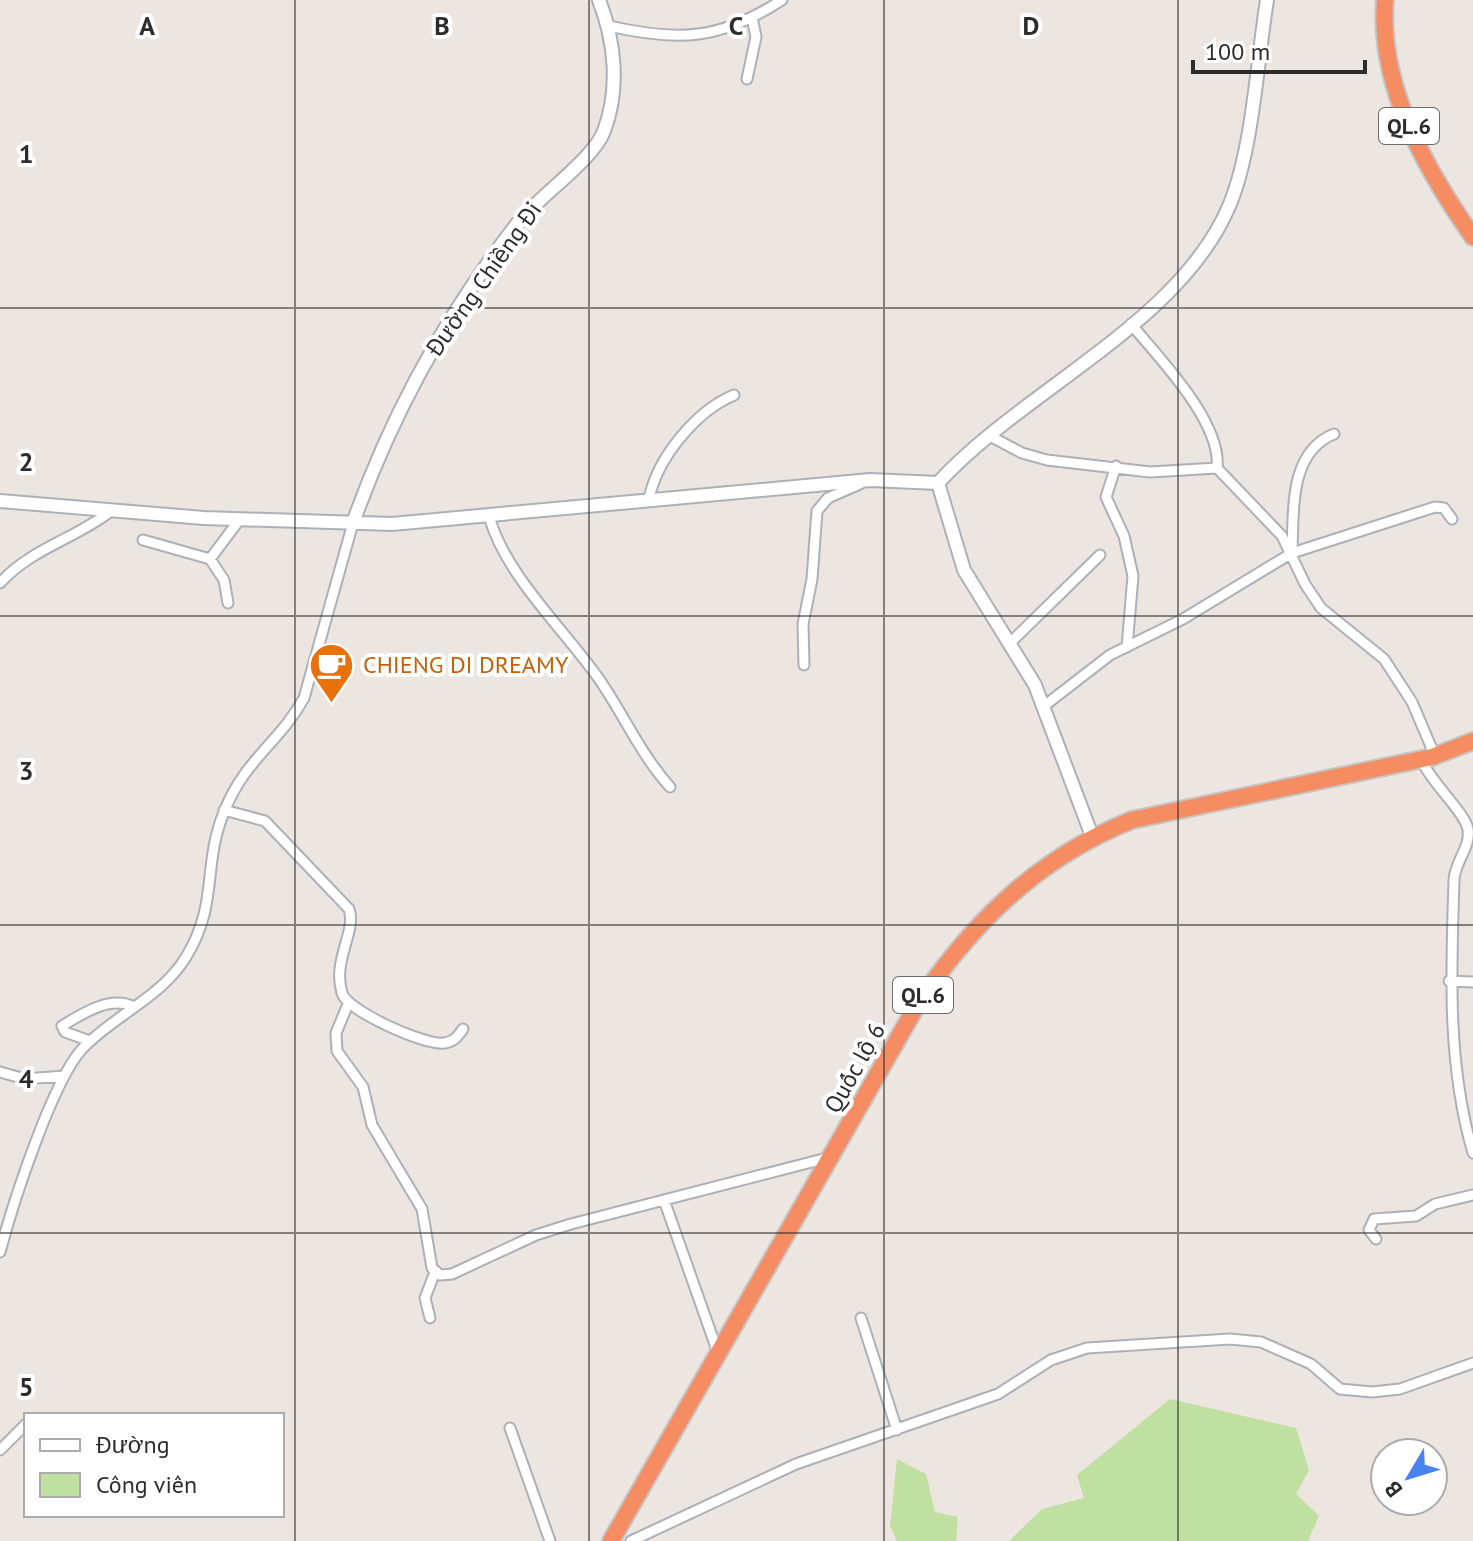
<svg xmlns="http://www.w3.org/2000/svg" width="1473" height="1541" viewBox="0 0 1473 1541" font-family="'PT Sans',sans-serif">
	<rect width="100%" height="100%" fill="#ede5e0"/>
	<path fill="#bfe0a0" d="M1170,1399L1296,1428L1309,1470L1296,1494L1319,1516L1308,1541H1009L1042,1509L1084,1498L1077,1475Z
		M897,1459L926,1474L935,1512L958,1517L956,1541H897L890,1526Z"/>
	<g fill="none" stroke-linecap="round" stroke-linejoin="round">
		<defs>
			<path id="street" d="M609,26C679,42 720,40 782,0
				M747,79L756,37L752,17
				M1131,324C1159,358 1222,422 1217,468L1282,536L1305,584L1321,608L1384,659L1412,702L1435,756
				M988,435L1022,453L1047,460L1150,472L1217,468
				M1116,466L1106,497L1124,536L1133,576L1127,647
				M649,499C657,458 696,411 734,395
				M489,516C505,575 564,629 599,679C624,715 641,755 670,787
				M143,540L210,559L240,519
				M1292,549C1294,510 1289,452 1334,434
				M210,559L224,580L228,603
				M0,583C32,548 75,539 111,511
				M1011,642L1100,555
				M804,665L803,624L812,579L817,511L828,498L860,484
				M1044,706L1110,655L1183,619L1292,553L1435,507L1444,508L1452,519
				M1421,759C1431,783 1464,811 1468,829C1471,848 1454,862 1454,881C1451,972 1447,1064 1473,1153
				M224,810L265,821L349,909C357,931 332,960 342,993C347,1011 426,1046 444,1043C454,1042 458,1036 463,1029
				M1449,981L1473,982
				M348,1004L336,1033L337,1051L363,1087L372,1125L422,1209L432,1268L440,1275L452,1274L536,1235L571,1224L831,1157
				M90,1041L65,1032L62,1026C83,1013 111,995 134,1007
				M0,1072L25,1079L64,1076
				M664,1200L717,1350
				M1376,1239L1369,1230L1374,1219L1416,1216L1435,1204L1473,1195
				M0,1252C12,1206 52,1082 82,1049C113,1016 162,997 186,957C219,903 202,866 224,812C244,760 280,742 304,698L353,523
				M430,1318L425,1298L435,1272
				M861,1318L897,1430
				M510,1428L550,1541
				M0,1450L26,1424
				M631,1541L796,1464L998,1394L1051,1360L1087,1348L1230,1339L1261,1342L1311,1364L1340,1389L1372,1392L1400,1389L1473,1363"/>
			<path id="secondary" d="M0,501L204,518L392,524L870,480L938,483
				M353,523C391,416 447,314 517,224C539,196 593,160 604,131C620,89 615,41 599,0
				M1092,836L1035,685L964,570L938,483C1024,389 1181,323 1230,204C1253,147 1257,62 1267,0"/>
			<path id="highway" d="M1385,0C1378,86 1426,170 1473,237
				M611,1541L920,1000C976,919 1040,857 1132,820L1432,757L1473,741"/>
		</defs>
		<use href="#street" stroke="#acb0b8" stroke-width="13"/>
		<use href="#secondary" stroke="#acb0b8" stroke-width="16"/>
		<use href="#highway" stroke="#c4c4c4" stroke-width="20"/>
		<use href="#street" stroke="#fff" stroke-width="9"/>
		<use href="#secondary" stroke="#fff" stroke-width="12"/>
		<use href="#highway" stroke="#f58c62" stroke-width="16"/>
	</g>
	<path fill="none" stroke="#2c2c2c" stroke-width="2" stroke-opacity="0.55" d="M295,0V1541M589,0V1541M884,0V1541M1178,0V1541M0,308H1473M0,616H1473M0,925H1473M0,1233H1473"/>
	<defs>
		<symbol id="cafe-pin" viewBox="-11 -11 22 30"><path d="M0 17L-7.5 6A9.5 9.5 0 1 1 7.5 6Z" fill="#e8710a" stroke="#fff"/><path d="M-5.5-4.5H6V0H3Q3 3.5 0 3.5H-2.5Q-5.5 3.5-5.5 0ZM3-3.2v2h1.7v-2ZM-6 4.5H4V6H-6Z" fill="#fff"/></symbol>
	</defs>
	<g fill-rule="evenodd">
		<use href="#cafe-pin" x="306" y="640" width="51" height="69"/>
	</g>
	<g text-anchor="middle" stroke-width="8" stroke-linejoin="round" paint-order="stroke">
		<g fill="#fff" stroke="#6b6b6b" stroke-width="2">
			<rect x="1379" y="108" width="60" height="36" rx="6"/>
			<rect x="893" y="977" width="60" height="36" rx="6"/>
		</g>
		<g font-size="22" font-weight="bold" fill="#2c2c2c">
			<text x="1409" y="134">QL.6</text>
			<text x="923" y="1003">QL.6</text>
		</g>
		<g font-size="24" fill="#2c2c2c" stroke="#fff">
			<text transform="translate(484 279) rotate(-55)" y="8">Đường Chiềng Đi</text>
			<text transform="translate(855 1068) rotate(-61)" y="8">Quốc lộ 6</text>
		</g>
		<g font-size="24" fill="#c56008" stroke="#fff" text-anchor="start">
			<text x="363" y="673">CHIENG DI DREAMY</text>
		</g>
	</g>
	<g font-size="26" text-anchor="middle" font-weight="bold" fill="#2c2c2c" stroke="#fff" stroke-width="8" stroke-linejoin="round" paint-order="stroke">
		<text x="147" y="35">A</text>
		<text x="442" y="35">B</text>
		<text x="736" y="35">C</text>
		<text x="1031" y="35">D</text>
		<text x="26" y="163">1</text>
		<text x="26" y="471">2</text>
		<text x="26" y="780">3</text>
		<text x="26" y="1088">4</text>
		<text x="26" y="1396">5</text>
	</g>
	<rect x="24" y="1413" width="260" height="104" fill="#ffffff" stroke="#ababab" stroke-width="2"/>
	<rect x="40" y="1439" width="40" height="12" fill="#ffffff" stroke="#ababab" stroke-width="2"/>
	<text x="96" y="1453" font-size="24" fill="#2c2c2c">Đường</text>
	<rect x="40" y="1473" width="40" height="24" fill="#bfe0a0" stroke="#ababab" stroke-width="2"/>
	<text x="96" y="1493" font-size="24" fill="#2c2c2c">Công viên</text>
	<g transform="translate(1409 1477) rotate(232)"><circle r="38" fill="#ffffff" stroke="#ababab" stroke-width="2"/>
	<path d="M0-6L14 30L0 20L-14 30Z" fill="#4a82f0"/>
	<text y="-12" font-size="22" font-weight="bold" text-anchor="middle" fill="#2c2c2c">B</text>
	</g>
	<path d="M1193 60v12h172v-12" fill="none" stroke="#2c2c2c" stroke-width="4"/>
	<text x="1205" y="60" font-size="24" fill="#2c2c2c" stroke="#ffffff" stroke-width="6" paint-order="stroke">100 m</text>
</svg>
